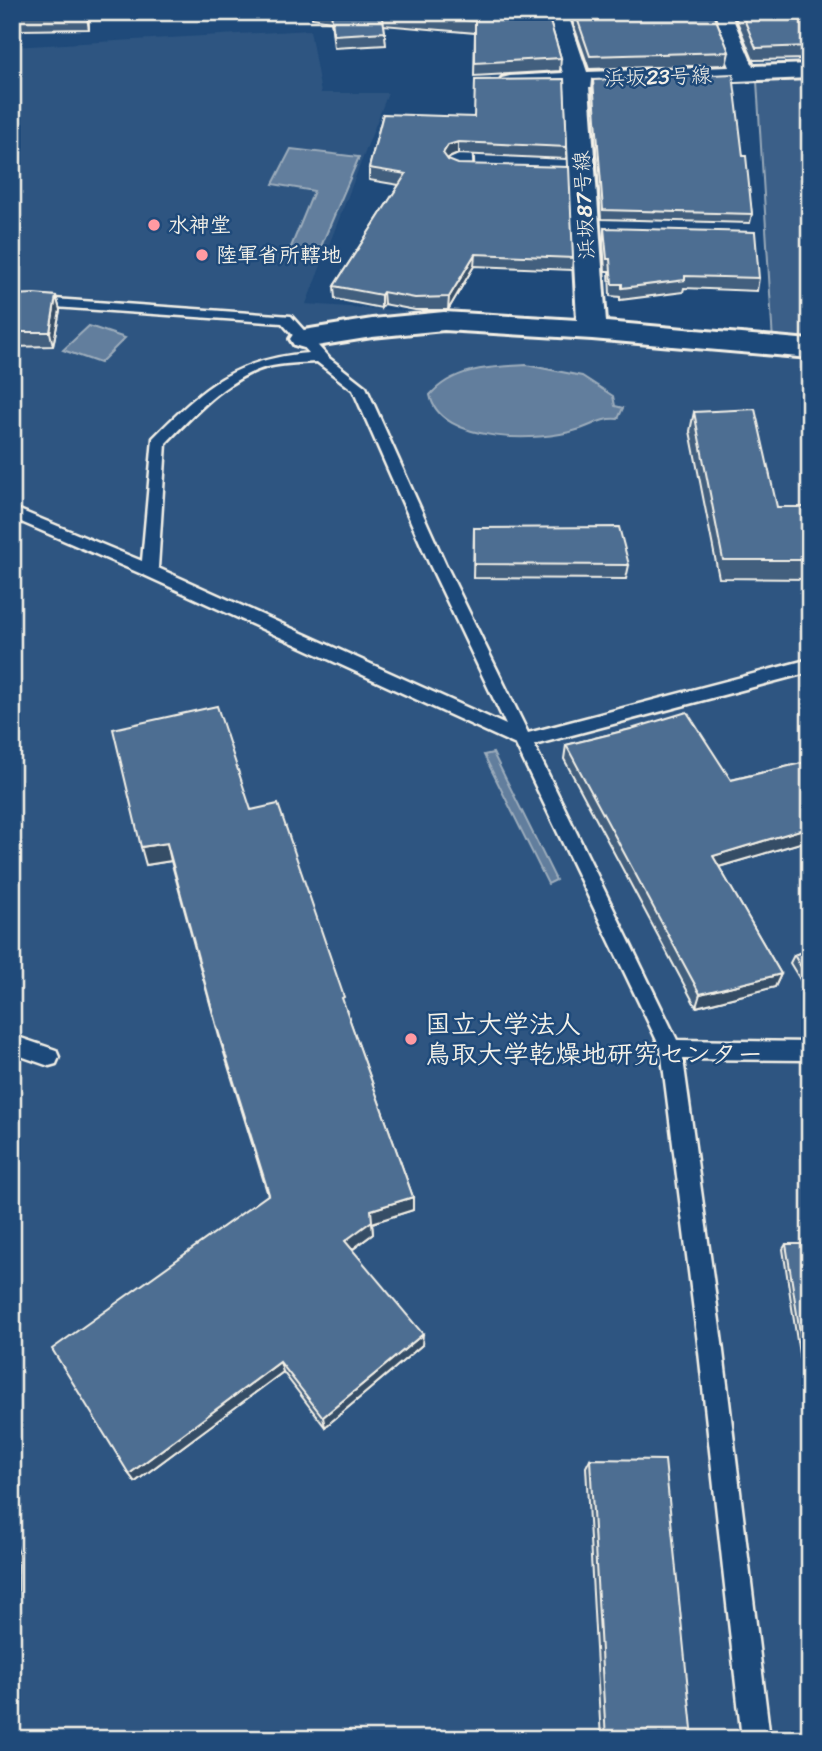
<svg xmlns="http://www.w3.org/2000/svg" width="822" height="1751" viewBox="0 0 822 1751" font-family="Sriracha,'Klee One',sans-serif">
	<rect width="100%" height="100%" fill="#1f4a7a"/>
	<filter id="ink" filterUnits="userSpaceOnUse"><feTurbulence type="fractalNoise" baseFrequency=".0143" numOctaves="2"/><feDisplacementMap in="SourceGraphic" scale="14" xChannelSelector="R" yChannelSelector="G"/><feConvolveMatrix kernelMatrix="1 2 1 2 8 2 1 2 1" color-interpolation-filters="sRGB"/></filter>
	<g filter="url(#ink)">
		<path fill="#2d5581" d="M310,30L321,93H388L306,304L810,339V1739H12V47Z"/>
		<path fill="#3a5f88" stroke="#97a8b8" stroke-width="2" d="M810,78V342H773L757,81Z"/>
		<path fill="#627e9d" stroke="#9cacbb" stroke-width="2" d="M291,149L359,157L317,256L289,252L314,191L273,184Z
			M89,326L125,338L100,363L63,350Z
			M526,365L582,376L613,396L615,406L623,408L618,419C602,417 592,426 577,430C540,442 440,444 430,395C454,367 492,367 526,365Z
			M493,753L556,880L548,884L484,755Z"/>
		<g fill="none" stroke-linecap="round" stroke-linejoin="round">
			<defs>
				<path id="service" d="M12,296L291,316L329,358L366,387L445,563L528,733L810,659V672L534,745L677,1040L810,1042V1060L683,1059L722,1343L770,1739H742L698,1343L661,1049L516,745L144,575L12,518V507L142,561L153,438C204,387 234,359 309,353L282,323L12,304ZM317,362L353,390L429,563L506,725L158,568L166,443C194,415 226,378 267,367C283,363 300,363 317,362Z
					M12,1035L56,1050L59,1057L56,1064L49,1066L12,1053Z"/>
				<path id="minor" d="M545,12H567L587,72L730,67L708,12H730L753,66L810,64V78L589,87L606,322L810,340V358L592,339L444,330L372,337L304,348L294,345L290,339L294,333L304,330L372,319L444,312L577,320L565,88L510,90L502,88L498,83L502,78L510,76L563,73Z
					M458,138L467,141C474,151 474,179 467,188L458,191L449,188C442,179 442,151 449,141Z"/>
			</defs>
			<use href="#service" stroke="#f4f1e8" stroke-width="5"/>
			<use href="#minor" stroke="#f4f1e8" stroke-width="6"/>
			<use href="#service" fill="#1f4a7a" fill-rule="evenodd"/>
			<use href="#minor" fill="#1f4a7a" fill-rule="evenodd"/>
		</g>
		<path fill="#425f7e" stroke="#f4f1e8" stroke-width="2" d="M18,12H88L89,29L21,30Z
			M312,12H547L561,58L560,71L474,76L475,33L384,25L386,45L334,48L331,21L312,18Z
			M569,12H713L729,52L726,65L589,69Z
			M733,12H810V59L753,60Z
			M593,80L743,156L752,214L750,223L601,219L592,90Z
			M383,114L567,147L566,159L458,154L447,159L573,258L572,270L474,266L448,310H415L384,304L381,308L335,299L334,286L399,185L369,180V168Z
			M604,228L759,278L757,291L684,288L683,292L620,300V297L610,296L609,271H605L603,241Z
			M12,295L56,296L60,310L53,346L12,347Z
			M694,412L777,507H810V579L719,578L690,431Z
			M474,528L629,565L626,579L473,578Z
			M631,729L731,780L810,761V840L719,867L781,974L775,987L696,1007L564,759L566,745Z
			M251,810L345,1007L413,1197V1210L372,1223L373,1234L352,1250L422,1345L325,1427L283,1372L135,1482L129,1474L268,1195L220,1040L171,861L146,865Z
			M810,949V996L790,963L794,955Z
			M786,1244H810V1380H803L783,1249Z
			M590,1459L693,1739H601L586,1467Z"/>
		<path fill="#364d66" stroke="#f4f1e8" stroke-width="2" d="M86,12H88L89,29Z
			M458,142V154L448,158L442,165L443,153L448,145Z
			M475,254L474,266L448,310L449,297Z
			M383,292L384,304L381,308V295Z
			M56,296L60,310L53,346L50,332Z
			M810,827V840L708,870L713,856Z
			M167,843L171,861L146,865L141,847Z
			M781,974L775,987L696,1007L700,994Z
			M413,1197V1210L372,1223L373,1234L346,1254L345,1241L371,1210Z
			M423,1334L422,1345L325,1427L323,1417Z
			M280,1362L283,1372L135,1482L129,1474Z
			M12,1531L19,1555L18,1609L12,1627Z"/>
		<path fill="#4d6e92" stroke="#f4f1e8" stroke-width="2" d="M331,12H547L561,58L475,63V21L382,12L385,32L334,35Z
			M575,12H713L729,52L590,56Z
			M741,12H810V46L756,48Z
			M733,74L743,156H746L752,214L603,210L593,80Z
			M564,79L567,147L458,142L448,145L443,153L448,160L458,164L569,167L573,258L475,254L449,297L415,298L383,292L381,295L334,286L406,174L369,168L383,114L474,117L475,80Z
			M604,228L755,232L759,278L685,276V280L622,288V284H612L610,259H607Z
			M34,294L56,296L50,332H12V295Z
			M755,409L777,507H810V560H723L694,412Z
			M619,527L629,565L474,564V528Z
			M217,706L251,810L278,804L344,997L342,998L413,1197L371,1210L372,1221L345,1241L423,1334L323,1417L280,1362L129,1474L52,1349L269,1194L216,1024L167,843L141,847L113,729Z
			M687,712L731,780L810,761V827L713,856L781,974L700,994L566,745L631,729Z
			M810,949V982L794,955Z
			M786,1244H810V1377H807Z
			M590,1459L665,1460L693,1739H606Z"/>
	</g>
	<g fill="#ff9aa2" stroke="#1f4a7a" stroke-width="2.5">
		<circle cx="154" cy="225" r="7"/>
		<circle cx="202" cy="255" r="7"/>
		<circle cx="411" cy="1039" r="7"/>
	</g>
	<g text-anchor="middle" stroke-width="5" stroke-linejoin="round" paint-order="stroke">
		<g font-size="21" fill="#f4f1e8" stroke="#1f4a7a">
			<text transform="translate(658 77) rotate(-2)" y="7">浜坂23号線</text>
			<text transform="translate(584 205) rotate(-93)" y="7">浜坂87号線</text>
		</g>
		<g font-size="21" font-weight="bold" fill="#f4f1e8" stroke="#1f4a7a" text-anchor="start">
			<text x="168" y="232">水神堂</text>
			<text x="216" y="262">陸軍省所轄地</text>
		</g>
		<g font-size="26" font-weight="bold" fill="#f4f1e8" stroke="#1f4a7a" text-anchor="start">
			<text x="425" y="1033">国立大学法人<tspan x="425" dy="30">鳥取大学乾燥地研究センター</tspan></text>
		</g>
	</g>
	<rect width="822" height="1751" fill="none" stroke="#1f4a7a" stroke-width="42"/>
	<rect x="21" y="21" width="780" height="1709" fill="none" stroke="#f4f1e8" stroke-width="2.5" filter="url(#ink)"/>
</svg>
